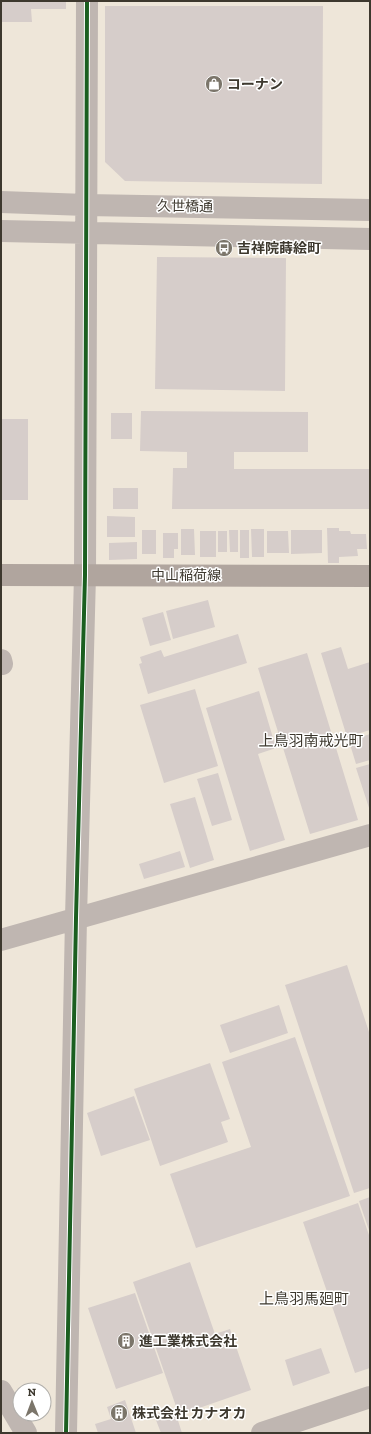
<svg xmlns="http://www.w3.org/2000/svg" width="371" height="1434" viewBox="0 0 371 1434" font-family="'Zilla Slab','Noto Sans JP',serif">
	<rect width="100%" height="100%" fill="#eee6d9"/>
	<path fill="#d6cdca" d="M1,1H66V9H31L32,22H1Z
		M105,6H323L322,184L125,181L105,162Z
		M157,257L286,258L285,391L155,389Z
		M141,411L308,412V452H234V469H370V509H172L173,468H187V452L140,451Z
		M111,413H132V439H111Z
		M1,419H28V500H1Z
		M113,488H138V509H113Z
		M107,516L135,517V537H107Z
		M327,528H339V531H350L351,534H366L367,549H357L358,556L339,557V563H328Z
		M181,529H194L195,555H181Z
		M251,529H264V557H252Z
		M142,530H156V554H142Z
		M229,530H238V552H230Z
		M240,530H249V558H240Z
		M291,530H322V553L291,554Z
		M200,531H216V557H200Z
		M218,531H227V552H218Z
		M267,531H288L289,553H267Z
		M163,533H178V549H174V558H163Z
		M137,542V559L109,560V543Z
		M208,600L215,627L173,639L166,611Z
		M163,612L171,640L150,646L142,618Z
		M238,634L247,663L148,694L139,664L142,663L140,657L161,650L164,657Z
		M341,647L348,669L370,662V730L347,737L321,653Z
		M307,653L358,820L310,834L258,668Z
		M195,689L218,766L164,783L140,705Z
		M259,691L276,748L258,754L285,840L250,851L206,708Z
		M370,734V760L356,764L349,741Z
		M370,764V811L356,768Z
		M218,773L232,820L212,826L197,779Z
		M195,797L214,860L190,868L170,804Z
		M180,851L185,867L144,879L139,864Z
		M347,965L370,1035V1188L354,1193L285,985Z
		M279,1005L288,1033L230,1053L220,1025Z
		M295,1037L350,1196L196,1248L170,1174L251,1147L222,1062Z
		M210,1063L230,1119L221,1122L228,1142L160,1166L134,1089Z
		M134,1096L150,1140L101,1156L87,1113Z
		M370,1197V1233L359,1201Z
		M358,1203L370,1238V1368L355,1373L303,1222Z
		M190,1262L215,1334L230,1329L251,1390L179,1415L133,1282Z
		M135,1293L163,1373L116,1389L88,1308Z
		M321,1348L330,1373L293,1386L285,1360Z
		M125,1400L136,1433H98L95,1424L111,1419L107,1407Z
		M174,1408L182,1433H161L154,1415Z"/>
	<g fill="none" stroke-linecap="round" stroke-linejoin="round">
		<path stroke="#bfb6b1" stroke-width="22" d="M1,202L86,205L370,210
			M1,231L370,239
			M1,660L2,664
			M1,940L370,835
			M1,1391L26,1433
			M66,1433L76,918L85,575L87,1
			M262,1433L370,1397"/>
		<path stroke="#b0a59e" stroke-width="22" d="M1,575L370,576"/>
		<defs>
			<path id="cycleway" d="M66,1433L76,918L85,575L87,1"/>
		</defs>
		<use href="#cycleway" stroke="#fff" stroke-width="6"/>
		<use href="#cycleway" stroke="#1b5e20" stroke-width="4"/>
	</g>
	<defs>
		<symbol id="shop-disc" viewBox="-11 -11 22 22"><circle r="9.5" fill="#7b756a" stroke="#fff"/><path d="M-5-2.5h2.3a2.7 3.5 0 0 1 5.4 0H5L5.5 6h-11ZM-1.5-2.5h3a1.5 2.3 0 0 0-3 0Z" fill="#fff"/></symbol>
		<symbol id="bus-disc" viewBox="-11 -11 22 22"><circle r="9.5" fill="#7b756a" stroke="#fff"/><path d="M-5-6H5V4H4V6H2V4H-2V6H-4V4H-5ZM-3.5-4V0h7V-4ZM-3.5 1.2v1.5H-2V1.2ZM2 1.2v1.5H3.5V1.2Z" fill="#fff"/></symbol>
		<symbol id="building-disc" viewBox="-11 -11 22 22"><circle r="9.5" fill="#7b756a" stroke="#fff"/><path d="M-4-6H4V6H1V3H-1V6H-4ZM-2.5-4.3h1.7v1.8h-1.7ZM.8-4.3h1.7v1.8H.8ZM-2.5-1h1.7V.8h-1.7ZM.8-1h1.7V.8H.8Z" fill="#fff"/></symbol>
	</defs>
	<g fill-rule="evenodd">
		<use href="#shop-disc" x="204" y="74" width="20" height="20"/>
		<use href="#bus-disc" x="214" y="238" width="20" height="20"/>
		<use href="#building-disc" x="116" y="1331" width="20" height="20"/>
		<use href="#building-disc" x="109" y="1403" width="20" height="20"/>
	</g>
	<g text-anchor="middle" stroke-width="3" stroke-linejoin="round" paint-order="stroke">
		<g font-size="14" font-weight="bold" fill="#3d382e" stroke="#fff" text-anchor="start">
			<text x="227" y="89">コーナン</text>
			<text x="237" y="253">吉祥院蒔絵町</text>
			<text x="139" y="1346">進工業株式会社</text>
			<text x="132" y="1418">株式会社 カナオカ</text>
		</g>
		<g font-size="14" fill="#3d382e" stroke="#fff">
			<text transform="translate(185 206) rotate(1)" y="5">久世橋通</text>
			<text x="186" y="580">中山稲荷線</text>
		</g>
		<g font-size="15" fill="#3d382e" stroke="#fff">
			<text x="311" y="746">上鳥羽南戒光町</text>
			<text x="304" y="1304">上鳥羽馬廻町</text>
		</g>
	</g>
	<rect width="371" height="1434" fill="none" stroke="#3d382e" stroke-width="4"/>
	<g transform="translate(32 1402) rotate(359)"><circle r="19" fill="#ffffff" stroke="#b1afab"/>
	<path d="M0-3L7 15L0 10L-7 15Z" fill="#7b756a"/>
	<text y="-6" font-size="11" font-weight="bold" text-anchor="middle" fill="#3d382e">N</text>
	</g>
</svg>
